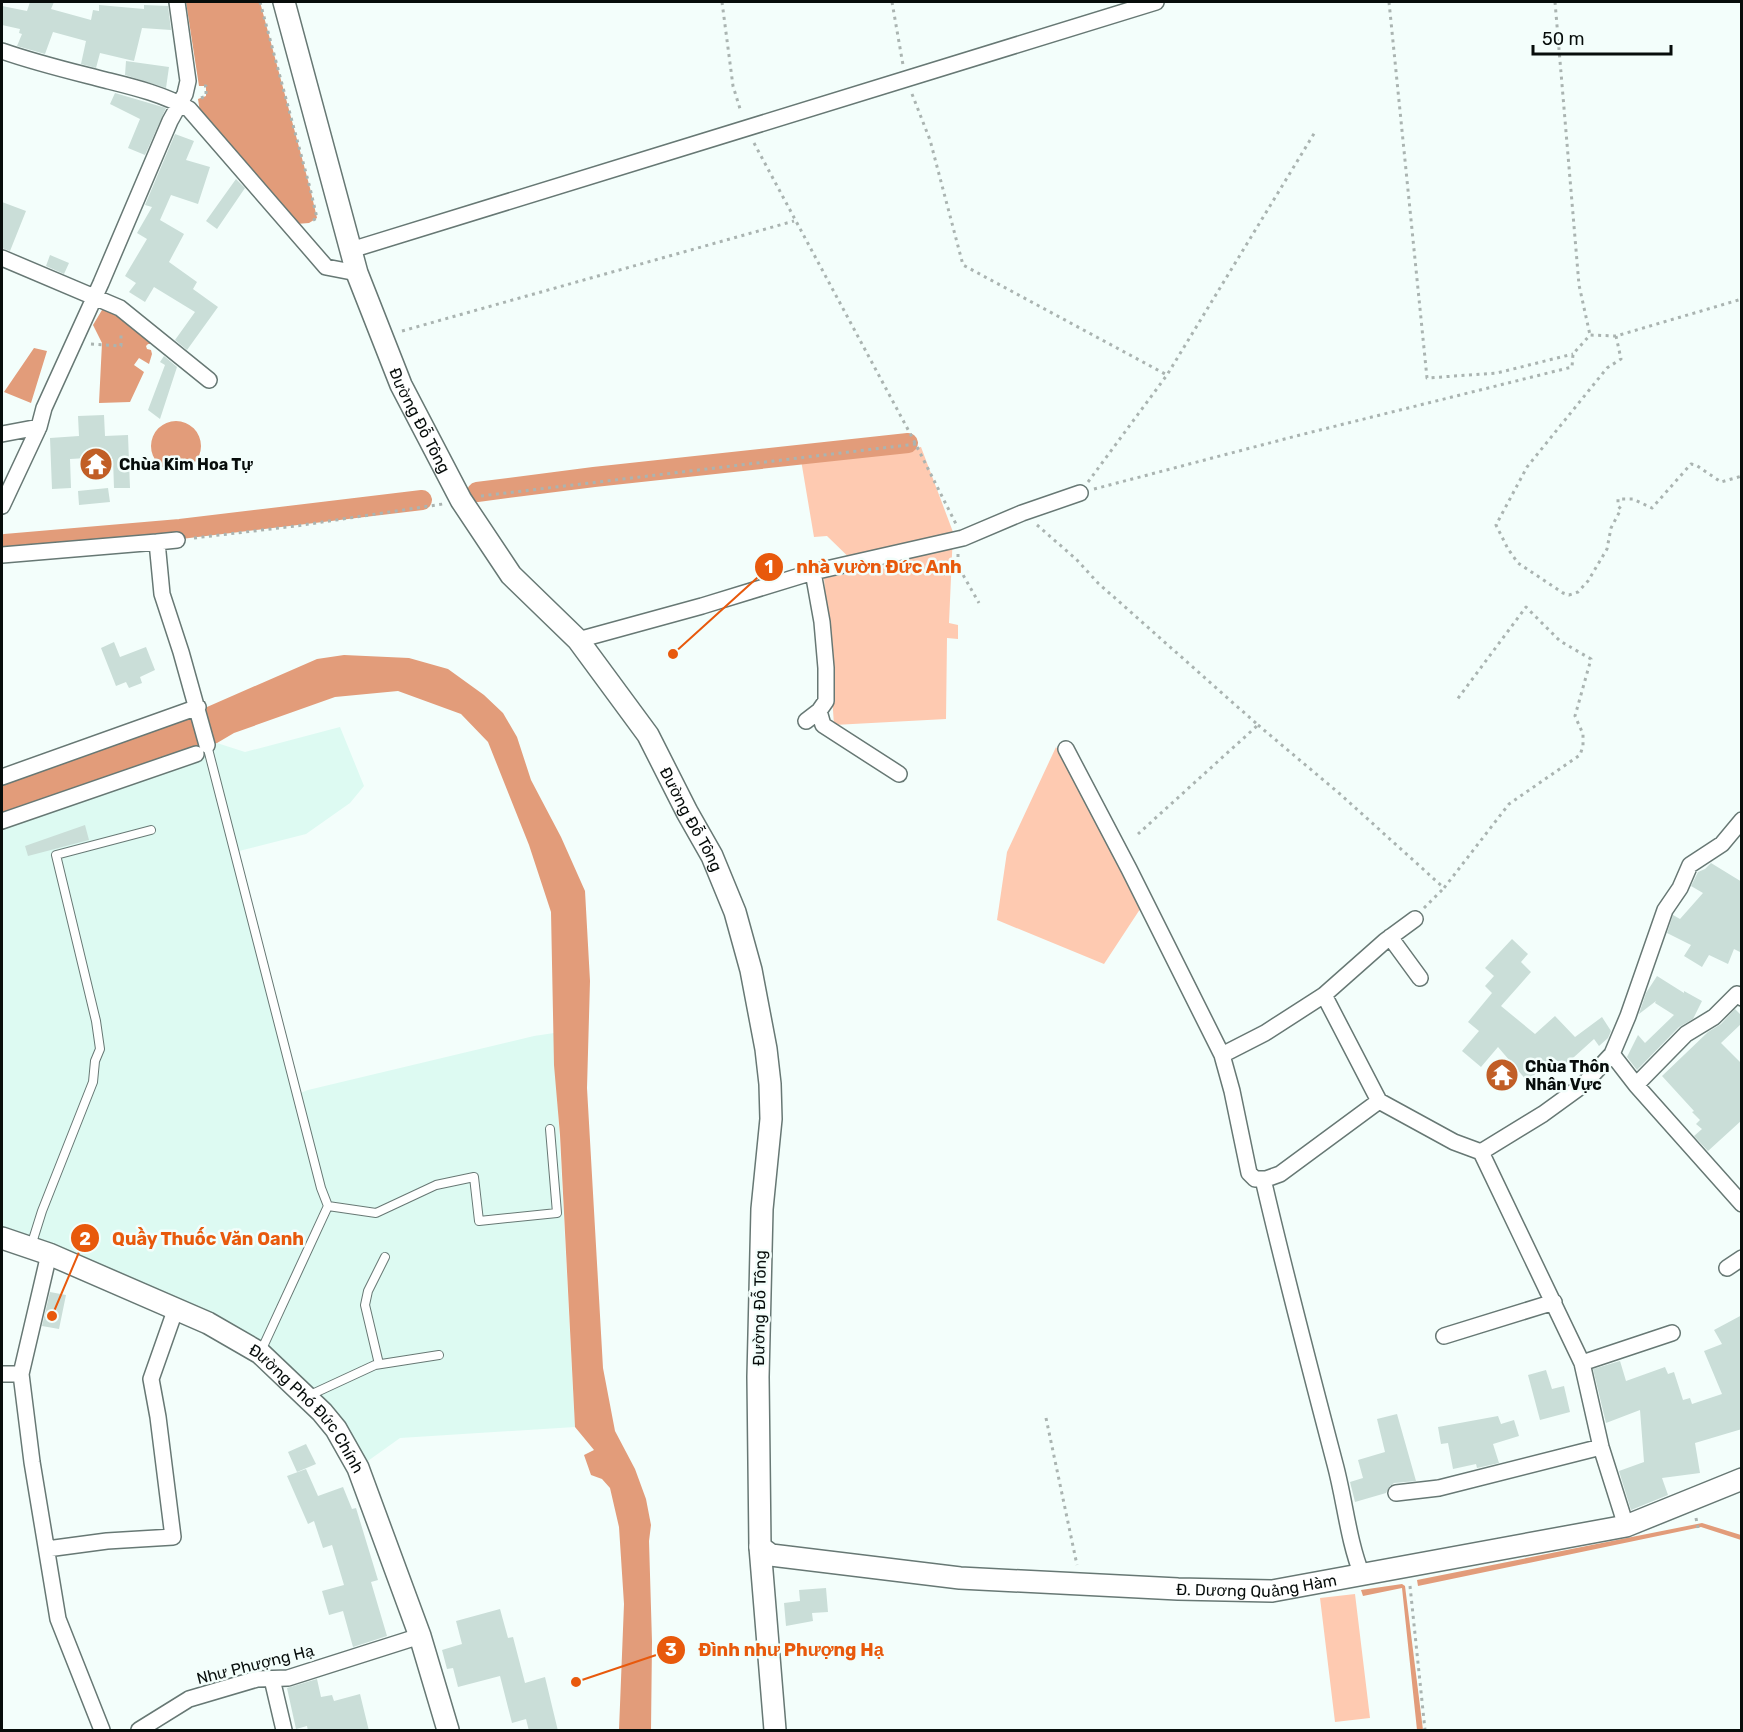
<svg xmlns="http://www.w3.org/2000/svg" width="1743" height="1732" viewBox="0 0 1743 1732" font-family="Rubik,sans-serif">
	<rect width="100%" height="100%" fill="#f3fefb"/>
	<path fill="#ddfaf2" d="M340,727L364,786L350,803L306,834L235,852L298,1094L308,1090L534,1036L554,1033L575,1427L400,1438L358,1468L274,1364L2,1238V816L170,755L207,745L217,743L245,752Z"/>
	<path fill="#fecab1" d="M921,447L953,532L949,623L958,625V639L947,638L946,719L834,725L824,578L863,571L827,536L814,537L801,460Z
		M1056,747L1148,897L1104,964L997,920L1007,852Z
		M1355,1594L1370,1718L1335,1722L1320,1598Z"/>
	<path fill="#e29c7a" d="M186,2H260L310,188L317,218L309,223L296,224L200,112L198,99L206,96V86H199Z
		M105,305L151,344H148L146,346L147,349L151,350L152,354L149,364L139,358L134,365L144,372L130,402L99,403L102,343L93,325Z
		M34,348L47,351L31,403L4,392Z
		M151 446a25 25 0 1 1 50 0a25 25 0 1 1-50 0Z
		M344,655L409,658L448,669L484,695L503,713L517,737L531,780L561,837L585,891L590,981L587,1088L603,1368L615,1431L635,1469L646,1499L651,1525L649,1541L652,1642L651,1730H619L624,1604L619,1527L610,1488L602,1479L591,1475L584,1455L594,1450L575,1427L560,1135L554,1065L551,912L529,845L488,742L461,714L398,691L335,697L234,733L217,743L170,755L2,816V775L207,707L317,659Z
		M1702,1523L1741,1535V1540L1701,1527L1418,1586L1417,1580Z
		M1402,1584L1405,1586L1423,1730H1417L1402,1588L1363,1596L1361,1590Z"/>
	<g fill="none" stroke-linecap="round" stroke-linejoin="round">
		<path stroke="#e29c7a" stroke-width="20" d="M477,492L594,477L908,443
			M5,544L180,529L422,500"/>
	</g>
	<path fill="#caded8" d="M30,2H54L51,9L91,20L93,10L99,11V5L144,9V5L168,6L171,30L142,28L134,61L100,53L96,68L81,64L86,41L53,32L45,54L17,46L22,34L19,33L20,29L2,25V6L27,11Z
		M126,61L169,67L166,88L125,75Z
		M115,93L166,108L145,155L128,148L140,119L110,104Z
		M175,134L194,141L186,160L210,167L198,204L171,195L160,220L184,234L169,262L197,282L193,289L218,307L187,350L175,340L195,312L154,287L145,302L129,292L136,283L125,276L147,239L137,233L152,207L145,205Z
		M236,179L245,188L217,229L206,221Z
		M2,202L26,211L10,251L2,248Z
		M50,255L69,263L64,274L46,266Z
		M164,356L177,367L160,419L148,410L165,365L160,362Z
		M104,415L105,436L128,435L130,488H114L113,459L106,460L105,457L70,459L71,488L52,489L50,438L79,436L78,416Z
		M108,488L110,502L79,505L78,491Z
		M114,642L120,657L146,647L155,670L140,677L142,683L129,688L126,682L116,686L101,648Z
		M85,825L89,840L28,856L25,846Z
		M1711,863L1742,882V953L1734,949L1728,964L1709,955L1702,967L1684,956L1691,945L1667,933L1673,915L1680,919L1703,893L1691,886L1698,872L1705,869Z
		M1512,939L1528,954L1521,962L1531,972L1501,1006L1535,1034L1555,1016L1575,1037L1602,1017L1611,1031L1608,1038L1599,1046L1594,1039L1563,1067L1554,1058L1527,1081L1498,1047L1481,1067L1462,1051L1479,1031L1468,1022L1492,993L1485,986L1494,976L1485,968Z
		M1657,976L1684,993V991L1702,1001L1693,1019L1679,1027L1637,1070L1627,1057L1638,1035L1645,1043L1674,1015L1655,1003L1656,1001L1639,1014L1646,993Z
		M1735,1009L1742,1016V1023L1721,1043L1742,1064V1120L1708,1151L1694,1136L1702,1129L1696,1124L1700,1120L1692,1112L1694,1111L1662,1076L1708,1032L1721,1024Z
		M50,1292L66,1295L59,1329L42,1326Z
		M1742,1315V1429L1695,1443L1700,1473L1662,1478L1668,1495L1631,1510L1619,1471L1644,1462L1640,1410L1606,1423L1593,1369L1620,1361L1626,1381L1665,1367L1668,1374L1674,1372L1683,1400L1690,1398L1692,1404L1722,1394L1704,1351L1722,1344L1714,1330Z
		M1546,1370L1552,1389L1564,1386L1570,1412L1540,1420L1528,1375Z
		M1397,1414L1416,1481L1394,1483L1390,1486L1386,1493L1355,1502L1350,1482L1363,1478L1358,1460L1385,1452L1377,1419Z
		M1498,1416L1501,1424L1514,1420L1519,1436L1493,1444L1499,1463L1477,1468L1476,1464L1453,1469L1448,1443L1441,1444L1438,1427Z
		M306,1444L316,1464L297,1472L288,1452Z
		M306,1469L318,1496L343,1487L352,1509L356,1508L378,1580L371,1582L387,1636L353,1647L343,1611L329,1615L322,1591L344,1585L332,1545L323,1548L314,1521L308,1524L287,1476Z
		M826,1588L828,1612L812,1613L813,1621L786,1626L784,1603L800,1601L799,1590Z
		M500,1609L508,1638L513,1637L525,1683L545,1677L558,1731H529L526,1719L512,1723L500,1676L458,1687L453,1668L447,1669L442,1650L462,1644L456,1621Z
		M317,1679L321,1697L332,1695L334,1701L360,1694L369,1731H308L307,1726L296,1729L287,1688Z"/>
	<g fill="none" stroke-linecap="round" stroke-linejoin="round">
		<defs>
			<path id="service" d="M207,745L321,1188L328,1206L261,1351
				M328,1206L376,1213L436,1185L474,1177L479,1221L557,1213L550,1129
				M31,1246L42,1211L93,1082L95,1061L100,1049L96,1021L56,855L151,830
				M379,1364L365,1305L368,1291L385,1257
				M308,1396L375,1365L439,1355"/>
			<path id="minor" d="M2,51C36,63 70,71 105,80C133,87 163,94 189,109L326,267L357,273
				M351,250L1156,2
				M2,258L120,308L209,380
				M2,434L39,427L44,408L101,283L170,121L185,94L188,81L177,2
				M2,506L39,427
				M157,542L177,540
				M2,555L157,542L162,594L181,652L207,745
				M813,572L822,622L826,668V701L819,711L823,725L899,774
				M578,640L702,606L813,572L963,538L1022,513L1080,493
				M806,721L819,711
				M1066,749L1129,869L1222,1055L1232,1091L1249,1173L1255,1179H1266L1280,1174L1379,1101
				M2,777L198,707
				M2,821L196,754
				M1415,919L1385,941L1324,995L1379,1101L1454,1142L1481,1152L1582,1363L1601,1447L1626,1526
				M1390,937L1420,978
				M1612,1054L1636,1085L1742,1204
				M1222,1055L1265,1033L1324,995
				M1636,1085L1686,1034L1714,1017L1737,994L1742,998
				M1481,1152L1543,1114L1583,1085L1612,1054L1628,1016L1665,910L1680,888L1690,865L1722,844L1742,820
				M1263,1179C1285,1274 1310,1369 1335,1464C1345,1501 1348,1540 1362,1575
				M49,1254L21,1374L32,1462L58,1619L102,1730
				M1727,1268L1742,1258
				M1444,1336L1554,1302
				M1582,1363L1672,1333
				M2,1374H21
				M1396,1493L1439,1488L1601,1447
				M47,1549L107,1541L173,1537L158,1417L151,1379L176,1308
				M272,1679L284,1730
				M139,1730L189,1699L257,1679L288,1678L420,1636"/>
			<g id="secondary">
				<path id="s1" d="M284,2L357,273L401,385L461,500L511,575L578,640L648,735L687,812L712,856L735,912L751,970L766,1049L770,1084L771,1119L762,1209L758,1377L760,1547L775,1730"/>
				<path id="s2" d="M2,1238L49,1254L208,1323L260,1353L322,1412L336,1429L358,1468L420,1636L448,1730"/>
				<path id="s3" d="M760,1547L771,1555L960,1578L1178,1589L1272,1591L1626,1526L1742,1479"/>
			</g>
		</defs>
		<use href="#service" stroke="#677874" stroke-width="10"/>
		<use href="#minor" stroke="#677874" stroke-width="18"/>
		<use href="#secondary" stroke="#677874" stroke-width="24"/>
		<path stroke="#aab4b1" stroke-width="3" stroke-dasharray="3 4.5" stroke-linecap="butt" d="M260,2L310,188L317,218L310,222
			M722,2L733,86L741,112
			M892,2L903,65
			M1389,2L1427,378L1497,373L1573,354
			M1555,2L1579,285L1590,335
			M912,94L930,140L963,265L1167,375
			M201,98L206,96V86H204
			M754,143L912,437L956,524
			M402,331L794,221
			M1616,336L1621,359L1607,368L1527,467L1496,525L1508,549L1518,563L1563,593L1569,595L1578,592L1588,581L1607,549L1611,528L1621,509L1618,506V499H1633L1652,508L1691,464L1696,465L1721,482L1742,476
			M91,344L121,346V335
			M1088,482L1167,375L1315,132
			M1094,489L1300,435L1572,367L1573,354L1590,335L1616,336L1742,299
			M481,496L916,444
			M1037,525L1076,559L1098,583L1258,725L1138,834
			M194,538L296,526L443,504
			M958,554V566L979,603
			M1258,725L1340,794L1444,888L1509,804L1580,755L1583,746V734L1575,716L1591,659L1560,641L1526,607L1456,701
			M1424,908L1444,888
			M1046,1418L1077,1565
			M1696,1518L1698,1528
			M1410,1586L1425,1730"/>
		<use href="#service" stroke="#fff" stroke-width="8"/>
		<use href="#minor" stroke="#fff" stroke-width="15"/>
		<use href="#secondary" stroke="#fff" stroke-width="21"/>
	</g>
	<defs>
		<symbol id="temple-disc" viewBox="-11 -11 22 22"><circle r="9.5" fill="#c15e26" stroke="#f3fefb"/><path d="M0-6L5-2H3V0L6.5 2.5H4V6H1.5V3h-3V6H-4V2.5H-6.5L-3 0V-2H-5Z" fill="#fff"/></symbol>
	</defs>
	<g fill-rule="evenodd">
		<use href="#temple-disc" x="77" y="445" width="38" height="38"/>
		<use href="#temple-disc" x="1483" y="1056" width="38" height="38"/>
	</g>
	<g text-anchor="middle" stroke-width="5" stroke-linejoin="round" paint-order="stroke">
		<g font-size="16" fill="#070d0b" stroke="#f3fefb">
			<text dy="6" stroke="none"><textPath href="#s1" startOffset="441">Đường Đỗ Tông</textPath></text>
			<text dy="6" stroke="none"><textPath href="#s1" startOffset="927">Đường Đỗ Tông</textPath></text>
			<text transform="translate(759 1308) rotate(-89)" y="6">Đường Đỗ Tông</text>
			<text dy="6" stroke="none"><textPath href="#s2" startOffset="356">Đường Phó Đức Chính</textPath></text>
			<text dy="6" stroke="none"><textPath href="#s3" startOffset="501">Đ. Dương Quảng Hàm</textPath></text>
			<text transform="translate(255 1664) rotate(-14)" y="6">Như Phượng Hạ</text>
		</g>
		<g font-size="16" font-weight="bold" fill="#070d0b" stroke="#f3fefb" text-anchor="start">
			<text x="119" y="470">Chùa Kim Hoa Tự</text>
			<text x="1525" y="1072">Chùa Thôn<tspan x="1525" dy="18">Nhân Vực</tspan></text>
		</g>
	</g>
	<path fill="none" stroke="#e8590c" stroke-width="2" d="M673 654L769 567M52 1316L85 1238M576 1682L671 1650"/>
	<g fill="#e8590c" stroke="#f3fefb" stroke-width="2">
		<circle cx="673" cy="654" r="6"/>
		<circle cx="52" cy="1316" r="6"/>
		<circle cx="576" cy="1682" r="6"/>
		<circle cx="769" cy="567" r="15"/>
		<circle cx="85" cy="1238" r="15"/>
		<circle cx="671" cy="1650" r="15"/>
	</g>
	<g font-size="18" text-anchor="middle" font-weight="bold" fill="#fff">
		<text x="769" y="573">1</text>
		<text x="85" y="1245">2</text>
		<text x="671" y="1656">3</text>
	</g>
	<g font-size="18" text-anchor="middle" font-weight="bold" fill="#e8590c" stroke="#f3fefb" stroke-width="5" stroke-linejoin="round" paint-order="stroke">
		<text x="879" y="573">nhà vườn Đức Anh</text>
		<text x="208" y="1245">Quầy Thuốc Văn Oanh</text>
		<text x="791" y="1656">Đình như Phượng Hạ</text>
	</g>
	<rect width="1743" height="1732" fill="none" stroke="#070d0b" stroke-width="6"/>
	<path d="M1533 45v9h138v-9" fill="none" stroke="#070d0b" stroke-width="3"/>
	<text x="1542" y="45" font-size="18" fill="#070d0b" stroke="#f3fefb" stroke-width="4.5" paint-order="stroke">50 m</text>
</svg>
